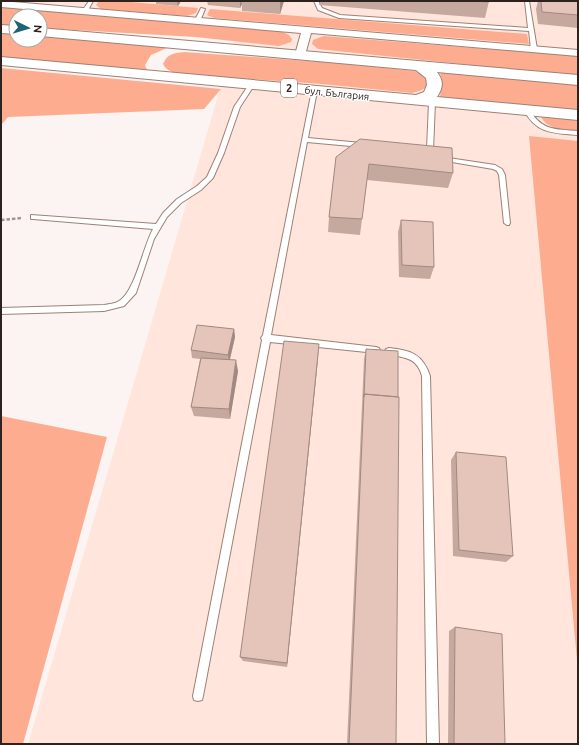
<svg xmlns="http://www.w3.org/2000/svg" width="579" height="745" viewBox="0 0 579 745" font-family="Ubuntu,sans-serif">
	<rect width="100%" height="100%" fill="#fbf4f2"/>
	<path fill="#ffe5dc" d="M1,1H578V744H28L236,34L40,16Z"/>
	<path fill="#fdac90" d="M99,1H120L198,8L196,13L187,16L101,9L96,5Z
		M1,7L281,31L289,35L292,39L291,42L279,46L195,37L40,28V16H16V26L1,25Z
		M210,9L527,34L529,44L214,18L207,15Z
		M1,33L16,34V40H40V36L169,47L151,55L145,65L147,70L1,57Z
		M324,36L578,56V76L327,50L318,49L312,44L313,40Z
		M184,52L335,63L415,71L422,74L428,83C424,91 419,91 412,93L322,84L190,75C180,73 168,74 163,64C167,54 174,53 184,52Z
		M1,68L221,89L204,109L8,117L1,125Z
		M440,72L578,85V112L445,99L440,97L442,80Z
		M541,117L578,120V131C564,129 548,130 541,117Z
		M529,136L578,141V671Z
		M1,416L107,437L23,744H1Z"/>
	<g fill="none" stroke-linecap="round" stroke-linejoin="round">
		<defs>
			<path id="lane" d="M89,1H93L87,12H83L82,11Z
				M314,1H318L322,8L340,15L528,28L525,1H529L537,49L534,51L531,49L529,31L339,18L318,10Z
				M201,8L205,9L200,21H196L195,20Z
				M250,83L255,84L240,107L224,153L213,178L201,190L181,203L167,217L154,239L136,293L124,306L104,311L1,314V308L104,305C108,304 115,304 119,301C135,292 143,247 153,229L33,219H31V215L156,224L163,213L177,199L197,186L207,177L218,153L234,107Z
				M312,90L317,91L308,138L362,143L365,145L362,147L307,142L271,335L376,347L379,348L380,350L379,352L376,353L270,342L203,696L202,700L198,701L194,700L193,696L262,340L261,338L263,335Z
				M432,100L435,102L433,151L432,152L426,153L423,151L427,149L429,102Z
				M527,108L529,109C542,131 554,129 578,131V135C554,133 536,134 524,110Z
				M442,157L495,165L502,169L505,175L510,223L509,225H507L504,223L499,175L497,171L493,169L440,160V158Z
				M389,348C410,350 423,354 430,376L439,744H427L422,376C416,355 403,359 386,353L385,351L386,349Z"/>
			<path id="street" d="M1,1L578,50V56L311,33L305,55L300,58L295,55L301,33L1,7Z"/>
			<path id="highway" d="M1,25L16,26V34L1,33Z
				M40,28L578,75V85L437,72C444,81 443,88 437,97L578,110V120L1,65V57L416,95L424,92L427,85L426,78L416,70L40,36Z"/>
		</defs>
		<use href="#lane" stroke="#9e8075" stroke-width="2"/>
		<use href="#street" stroke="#9e8075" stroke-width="2"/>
		<use href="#highway" stroke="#9e8075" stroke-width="2"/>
		<path stroke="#9e9592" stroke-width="2.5" stroke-dasharray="3.5 2" stroke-linecap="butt" d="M1,220L22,218"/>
		<use href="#lane" fill="#fff" fill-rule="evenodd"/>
		<use href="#street" fill="#fff" fill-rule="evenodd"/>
		<use href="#highway" fill="#fff" fill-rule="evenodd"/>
	</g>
	<path fill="#c5a99f" d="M156,1H181L178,6L156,4Z
		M207,1H284L280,14L242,11V4L240,8L208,5Z
		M320,1H489L485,18L319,5Z
		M538,1H578V28L538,24L536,9Z
		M336,157L453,173L448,188L367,180L360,235L328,232L329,217Z
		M401,220L434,267L430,279L399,277L398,232Z
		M234,329L235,337L230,360L238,371L230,419L194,416L191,407L200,359L192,358L191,350Z
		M366,349L396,744H347L364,359Z
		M318,358L287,667L243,661L240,657Z
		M456,452L513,556L506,562L453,556L451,460Z
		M455,627L505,744H448L449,631Z"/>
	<path fill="#a08982" d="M177,1H181L178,6Z
		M240,1H241L242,4L240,8Z
		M280,1H284L280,14Z
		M234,329L235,337L229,362L228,355Z
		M319,344L318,358L287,667V663Z
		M236,360L238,371L230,419L229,409Z"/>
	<path fill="#e5c4b9" stroke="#a08982" d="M474,1H489V2Z
		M541,1H578V15L542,12Z
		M360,139L452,148L453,173L369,164L362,219L329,217L336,157Z
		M401,220L433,222L434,267L402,265Z
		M197,325L234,329L228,355L191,350Z
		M284,341L319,344L287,663L240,657Z
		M366,349L398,351V397L364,394V397Z
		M201,358L236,360L229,409L191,407Z
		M364,394L399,397L396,744H349Z
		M456,452L506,457L513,556L459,550Z
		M455,627L502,634L505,744H454Z"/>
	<g text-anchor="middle" stroke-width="3" stroke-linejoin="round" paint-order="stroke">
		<g font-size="10" fill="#2e221e" stroke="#fff">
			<text transform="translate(337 93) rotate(6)" y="4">бул. България</text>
		</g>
		<rect fill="#fff" stroke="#6d6462" stroke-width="1" x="281" y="79" width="16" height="18" rx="3"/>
		<g font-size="11" font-weight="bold" fill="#2e221e">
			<text x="289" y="92">2</text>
		</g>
	</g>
	<rect width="579" height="745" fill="none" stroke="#2e221e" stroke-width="4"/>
	<g transform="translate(28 28) rotate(95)"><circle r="19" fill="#ffffff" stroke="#aba7a5"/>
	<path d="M0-3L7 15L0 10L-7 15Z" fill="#1e6274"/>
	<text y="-6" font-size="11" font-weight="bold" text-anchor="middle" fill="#2e221e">N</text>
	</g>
</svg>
